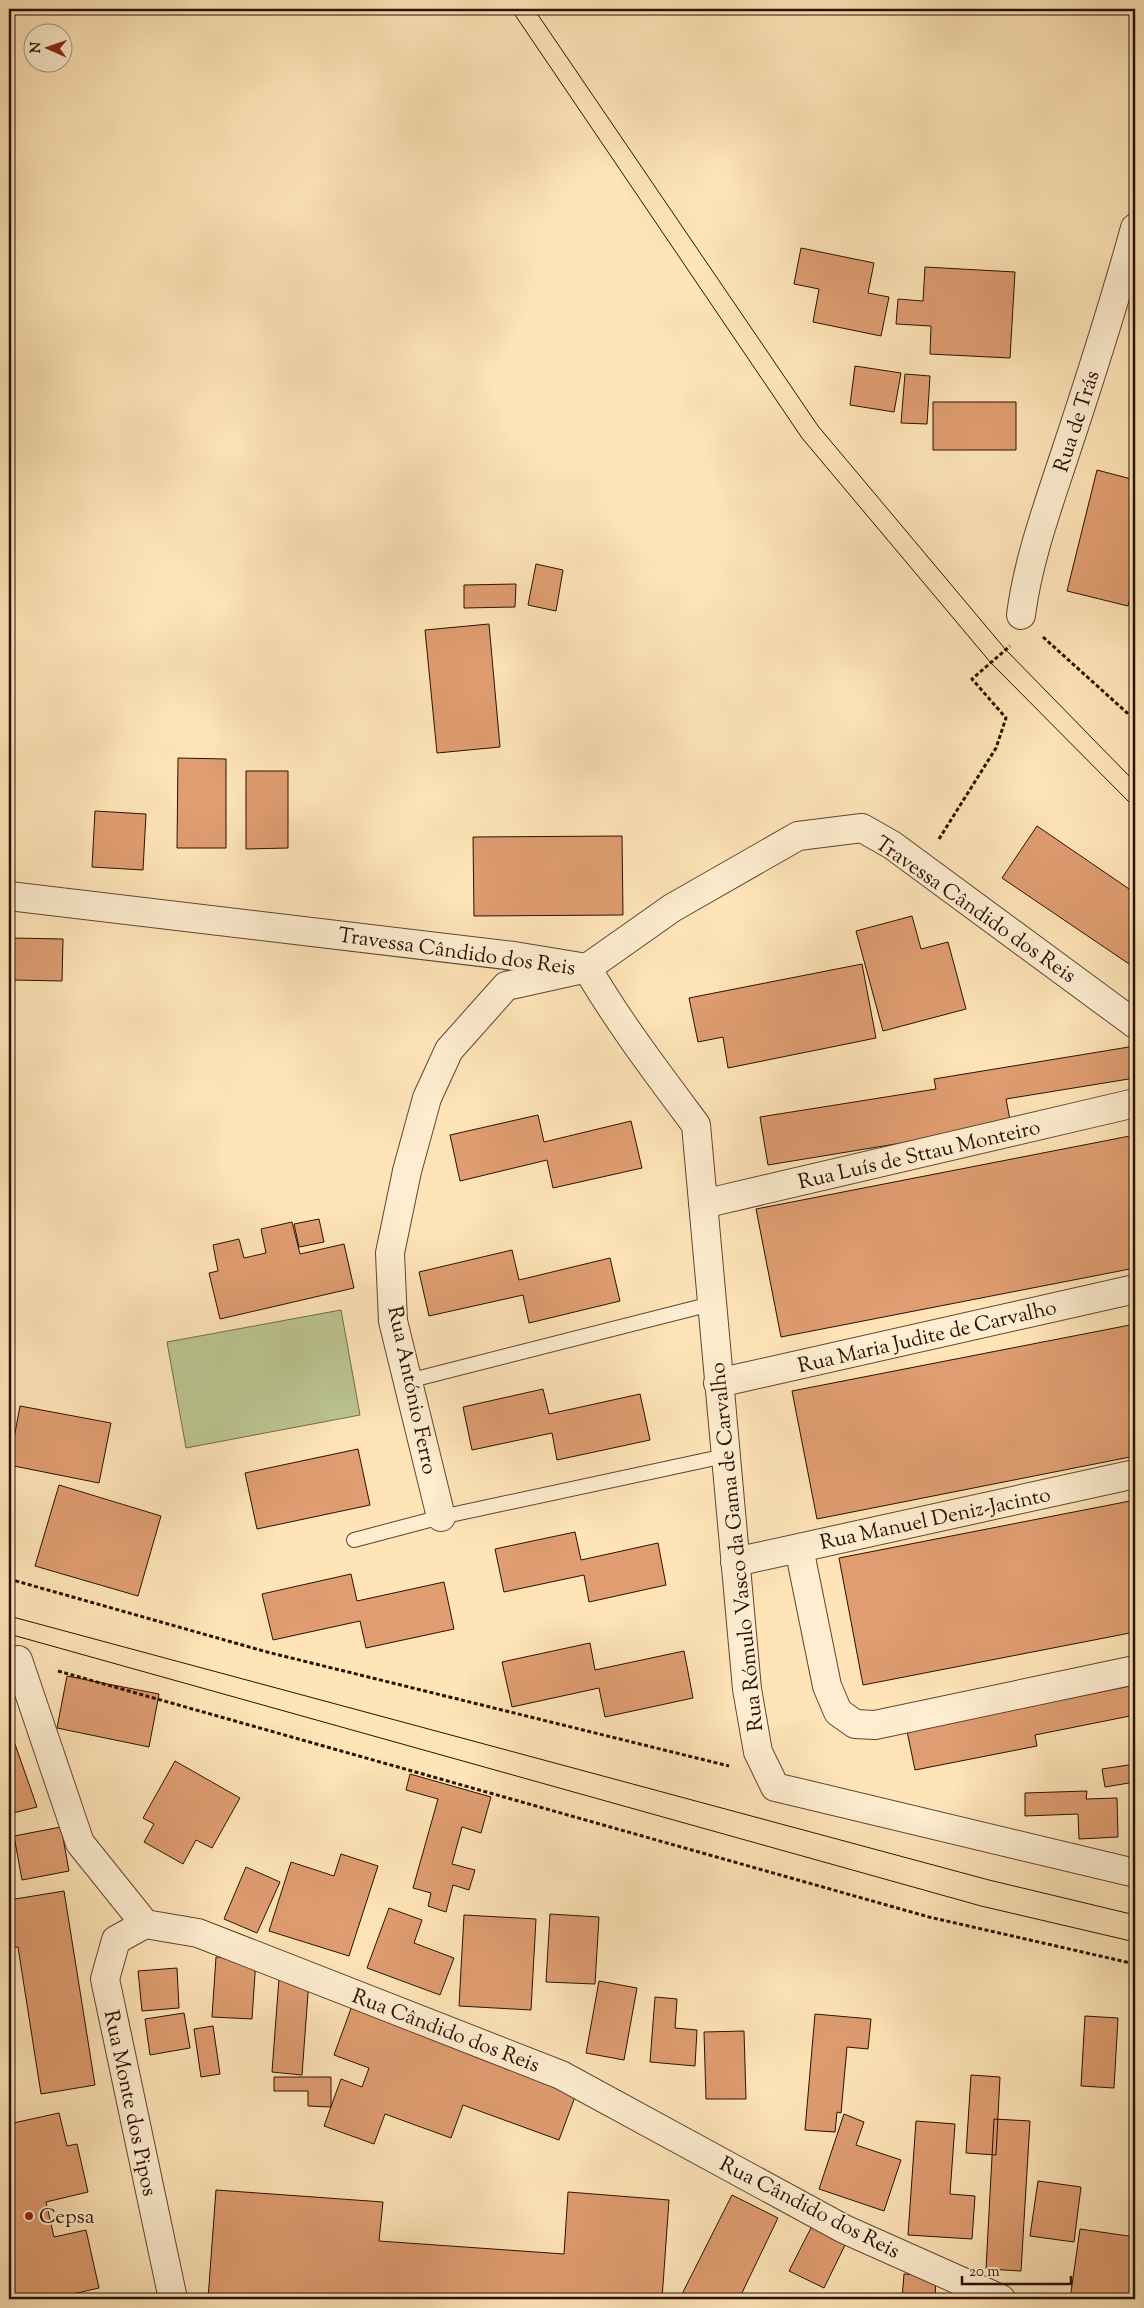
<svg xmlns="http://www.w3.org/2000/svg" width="1144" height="2308" viewBox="0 0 1144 2308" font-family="'Sorts Mill Goudy',serif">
	<rect width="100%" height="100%" fill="#fee4b7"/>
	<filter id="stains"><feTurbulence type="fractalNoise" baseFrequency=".004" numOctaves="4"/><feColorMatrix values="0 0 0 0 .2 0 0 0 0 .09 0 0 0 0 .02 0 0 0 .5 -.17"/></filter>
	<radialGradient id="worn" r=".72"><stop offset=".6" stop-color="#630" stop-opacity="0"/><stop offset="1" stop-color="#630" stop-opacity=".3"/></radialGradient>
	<path fill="#bbc592" stroke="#736a4a" d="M341,1310L360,1415L186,1448L167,1342Z"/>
	<path fill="#df9d71" stroke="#2b1002" d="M801,248L874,263L868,293L889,297L881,336L813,322L819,289L794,284Z
		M925,267L1015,272L1010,358L930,354L931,326L896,324L898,299L923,301Z
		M855,366L901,373L894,412L850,405Z
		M905,374L930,376L927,424L901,423Z
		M933,402H1016V450H933Z
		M1097,470L1135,480V578L1128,606L1067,591Z
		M536,564L563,570L556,611L528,605Z
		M516,584L515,607L464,608V585Z
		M489,624L500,747L437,753L425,630Z
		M178,758L226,759V848H177Z
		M246,771H288V848L246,849Z
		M95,811L146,814L143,870L92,867Z
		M1037,826L1135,893V968L1002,878Z
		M622,836L623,915L474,916L473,837Z
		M912,916L921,949L948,942L966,1009L883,1031L856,931Z
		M13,938L63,939L62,981L13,980Z
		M862,964L876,1038L728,1068L723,1037L698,1042L689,998Z
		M1135,1046V1078L1006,1099L1011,1125L768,1165L760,1117L936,1089L934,1079Z
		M538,1115L544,1142L631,1121L642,1168L553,1188L547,1160L460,1181L450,1135Z
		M1135,1135V1268L781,1337L756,1209Z
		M319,1219L324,1242L299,1247L294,1224Z
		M292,1222L300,1254L344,1244L354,1288L220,1319L209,1273L218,1271L213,1245L239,1239L244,1258L266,1253L261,1229Z
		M512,1250L519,1280L610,1258L620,1301L529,1323L523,1295L429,1316L419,1272Z
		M1135,1324V1456L817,1519L792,1391Z
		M543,1389L549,1414L640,1394L650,1440L557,1460L552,1433L472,1450L463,1407Z
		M20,1406L111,1423L99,1483L9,1465Z
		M358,1449L370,1505L257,1529L245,1473Z
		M59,1485L161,1516L138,1596L35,1566Z
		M1135,1500V1632L863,1685L839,1558Z
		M575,1532L581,1560L658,1543L666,1585L589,1602L584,1575L504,1592L495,1549Z
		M351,1574L357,1601L444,1582L454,1629L366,1648L360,1621L273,1640L262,1594Z
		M590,1643L595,1670L684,1651L693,1698L605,1717L599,1688L512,1707L502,1662Z
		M67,1676L159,1694L149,1747L57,1728Z
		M1135,1685V1715L1035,1735L1037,1746L915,1770L907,1731Z
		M9,1727L37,1807L9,1814Z
		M175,1761L240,1798L212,1848L196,1840L183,1864L144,1842L154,1824L143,1818Z
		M1135,1764V1782L1105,1787L1102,1769Z
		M410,1774L491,1797L481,1833L462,1827L452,1864L475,1870L469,1890L453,1885L446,1912L428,1906L431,1893L413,1888L438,1799L406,1790Z
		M1087,1791L1086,1799L1117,1798L1118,1837L1079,1839L1078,1814L1025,1816V1793Z
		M61,1827L69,1871L22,1880L14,1836Z
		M341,1854L378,1866L349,1956L269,1931L291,1862L334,1876Z
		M246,1867L280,1882L257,1933L224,1919Z
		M64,1891L95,2085L41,2094L18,1947L9,1948V1900Z
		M389,1908L422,1920L414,1943L454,1958L440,1995L367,1968Z
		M550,1914L599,1917L595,1984L546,1982Z
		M464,1915L536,1919L531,2010L459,2006Z
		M216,1957L256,1959L252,2019L212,2017Z
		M177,1968L179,2008L142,2011L138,1971Z
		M279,1978L309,1980L302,2075L272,2072Z
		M599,1981L637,1988L624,2060L586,2053Z
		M655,1997L677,1999L675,2028L697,2030L695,2066L650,2062Z
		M353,2003L579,2086L559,2140L463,2105L451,2138L385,2114L374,2144L324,2126L341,2079L362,2087L369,2068L334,2055Z
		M184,2013L190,2048L150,2055L145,2019Z
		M815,2014L871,2019L868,2049L847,2047L841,2113L837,2112L835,2132L805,2130Z
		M1085,2016L1118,2018L1114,2088L1081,2086Z
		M213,2026L220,2074L201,2077L194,2029Z
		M744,2031L746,2099H706L704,2032Z
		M971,2075L1000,2077L996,2155L966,2153Z
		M274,2077H331V2107L308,2106V2091H274Z
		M59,2113L67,2146L77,2144L88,2192L46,2202L54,2237L86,2230L99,2288L51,2299H12L9,2284V2248H11L9,2236V2124Z
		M844,2114L864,2122L856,2145L901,2160L884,2211L819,2189Z
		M994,2119L1030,2121L1021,2271L986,2269Z
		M916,2121L955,2124L950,2194L975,2196L972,2239L908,2235Z
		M1038,2181L1081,2187L1074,2242L1030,2236Z
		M216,2190L383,2202L379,2241L564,2254L568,2192L669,2200L662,2299H208Z
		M732,2195L778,2218L739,2299H682L680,2298Z
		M814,2222L848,2239L824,2288L789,2271Z
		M1080,2229L1135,2237L1134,2299H1070Z
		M904,2274L936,2276L935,2299H902Z"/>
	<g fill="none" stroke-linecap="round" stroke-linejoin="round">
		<defs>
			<path id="service" d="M408,1381L711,1304
				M354,1540L441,1517L725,1456"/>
			<path id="minor" d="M1021,615C1028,560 1048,506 1065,454C1090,379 1114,304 1135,228
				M9,896L514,956L587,968L672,908L798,836L862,828L892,845L1135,1024
				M703,1204L1135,1103
				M718,1383L1135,1289
				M441,1517L393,1321L390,1253L407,1171L427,1098L449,1050L506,986L587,968C619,1023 658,1074 696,1125L747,1689L758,1752L775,1787L1135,1873
				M799,1548L827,1686L838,1712L855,1724L875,1725L1135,1670
				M735,1562L1135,1474
				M18,1660L80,1843L145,1924L198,1933L561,2075L844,2229L1001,2299
				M145,1924L116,1940L105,1979L173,2299"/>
		</defs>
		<use href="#service" stroke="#60452f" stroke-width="16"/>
		<use href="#minor" stroke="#60452f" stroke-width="30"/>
		<path stroke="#2b1002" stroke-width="3" stroke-dasharray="4 2.5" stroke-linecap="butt" d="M1043,637L1135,720
			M939,839L996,748L1006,718L972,679L1010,646
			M9,1579L267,1652L729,1766
			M9,1589L13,1591L9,1599
			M58,1671L929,1917L1135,1964"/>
		<use href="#service" stroke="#feedd0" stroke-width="14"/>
		<use href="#minor" stroke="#feedd0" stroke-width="28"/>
		<path stroke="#2b1002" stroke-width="1" d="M511,9L802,438L991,663L1135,808
			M534,9L818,426L1006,650L1135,782
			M9,1616L989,1880L1135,1915
			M9,1634L981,1906L1135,1942"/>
	</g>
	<circle fill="#8f2418" stroke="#feedd0" stroke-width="2" cx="29" cy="2216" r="5"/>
	<g text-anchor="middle" stroke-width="4" stroke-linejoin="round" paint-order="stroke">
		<g font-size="21" fill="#2b1002" stroke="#feedd0">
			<text transform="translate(1076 421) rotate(-72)" y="7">Rua de Trás</text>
			<text transform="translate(976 909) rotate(35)" y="7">Travessa Cândido dos Reis</text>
			<text transform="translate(457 951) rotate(8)" y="7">Travessa Cândido dos Reis</text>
			<text transform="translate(919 1154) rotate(-13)" y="7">Rua Luís de Sttau Monteiro</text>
			<text transform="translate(927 1336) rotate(-13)" y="7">Rua Maria Judite de Carvalho</text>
			<text transform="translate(413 1390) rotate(78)" y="7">Rua António Ferro</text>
			<text transform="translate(935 1518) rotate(-12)" y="7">Rua Manuel Deniz-Jacinto</text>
			<text transform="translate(736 1547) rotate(-96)" y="7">Rua Rómulo Vasco da Gama de Carvalho</text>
			<text transform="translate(446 2030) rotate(21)" y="7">Rua Cândido dos Reis</text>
			<text transform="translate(131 2103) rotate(78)" y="7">Rua Monte dos Pipos</text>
			<text transform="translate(810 2207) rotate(27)" y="7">Rua Cândido dos Reis</text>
		</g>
		<g font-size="21" fill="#2b1002" stroke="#feedd0" text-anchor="start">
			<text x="39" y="2223">Cepsa</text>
		</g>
	</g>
	<rect width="1144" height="2308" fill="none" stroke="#fee4b7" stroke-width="30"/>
	<rect x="10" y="10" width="1124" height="2288" fill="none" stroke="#2b1002" stroke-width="2.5"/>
	<rect x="15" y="15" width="1114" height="2278" fill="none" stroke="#2b1002"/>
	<g transform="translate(48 48) rotate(272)"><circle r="24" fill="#feedd0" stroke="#aa957e"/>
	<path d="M0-4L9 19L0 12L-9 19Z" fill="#8f2418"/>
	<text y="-8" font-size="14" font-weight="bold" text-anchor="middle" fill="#2b1002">N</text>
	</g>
	<path d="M962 2276v8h109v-8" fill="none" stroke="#2b1002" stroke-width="2.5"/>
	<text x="969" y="2276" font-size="15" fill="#2b1002" stroke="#feedd0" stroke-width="4" paint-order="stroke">20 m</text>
	<rect width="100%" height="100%" filter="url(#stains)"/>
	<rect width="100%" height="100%" fill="url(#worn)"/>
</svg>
